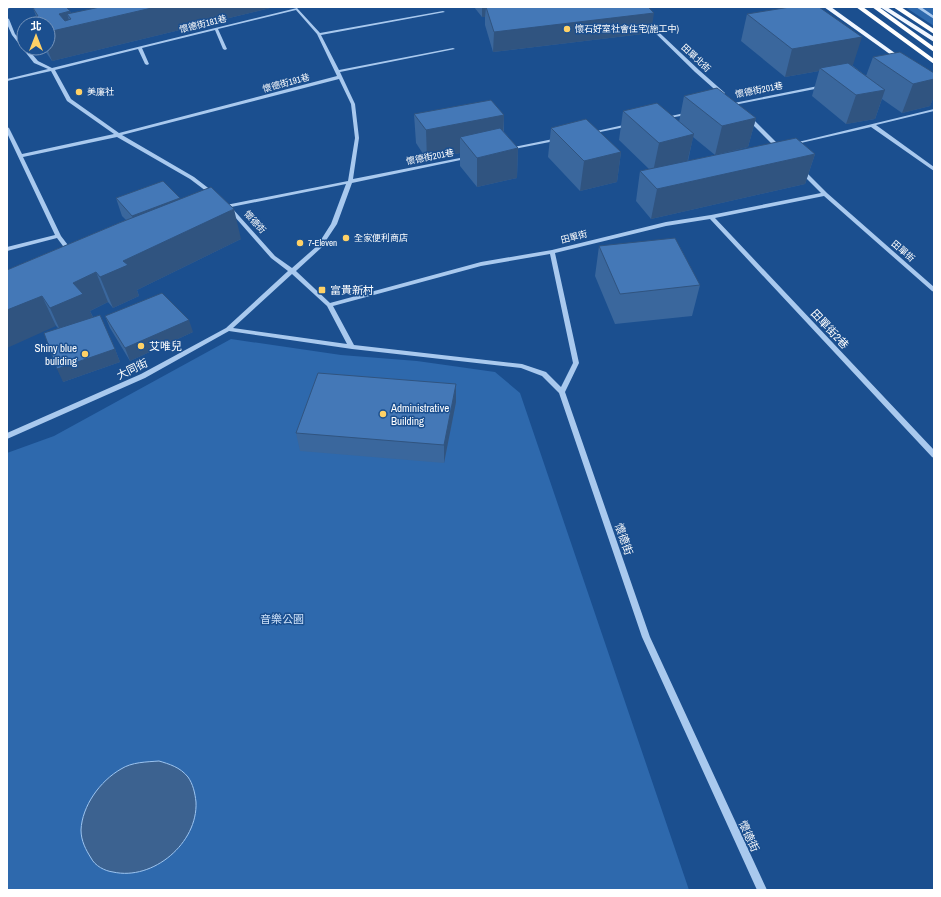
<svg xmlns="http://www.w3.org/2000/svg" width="941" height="897" viewBox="0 0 941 897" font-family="'Archivo Narrow','Noto Sans TC',sans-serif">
	<rect width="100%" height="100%" fill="#1b4f8f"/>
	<path fill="#2e69ad" d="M905,7H934V26Z
		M231,339L341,355L417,361L495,372L520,393L689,890H7V453L54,436Z"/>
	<path fill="#3c6290" stroke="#9cc4f0" d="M159,761C169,764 180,767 188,777C193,784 195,793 196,802C198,843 153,881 113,872C105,871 95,866 91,858C86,850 81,841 81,830C82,806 100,781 121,769C132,762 146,762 159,761Z"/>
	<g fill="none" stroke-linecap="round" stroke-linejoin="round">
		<path fill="#a9c9ee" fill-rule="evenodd" d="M7,7H12L7,9Z
			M916,7H921L934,16V19Z
			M297,8L320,33L443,11L445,12L321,35L339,70L453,48L455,49L340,72L355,104L359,138L353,179L470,156L472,157L470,158L352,183L337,224L321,248L296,271L330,303L481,262L552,250L666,222L711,215L821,193L798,170L801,168L803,169L827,193L934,287V292L932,291L824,196L715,218L934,450V458L932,457L710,219L666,226L555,253L579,363L565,392L650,637L767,890H757L642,637L559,393L542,376L521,368L352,349L229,331L145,378L7,439V433L141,374L226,328L288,271L271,258L227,208L221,210L218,208L221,206L348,181L355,138L351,104L339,79L122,135L194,177L216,194L217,195L214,197L190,179L117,137L23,157L61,236L74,253L73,254H69L57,238L7,251V247L55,235L7,133V127L9,128L22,154L114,134L67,101L51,71L7,81V79L48,69L34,63L12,35L7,24V18L9,19L15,34L24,44V48H27L38,61L52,68ZM296,10L317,34L337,76L119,133L71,99L55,70L138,49L145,64L147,65L149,64L142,48L215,30L223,49L225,50L227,49L218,29ZM346,184L331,224L317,246L292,268L275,256L231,207ZM550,254L573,363L561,387L546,372L522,364L354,345L333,306L481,266ZM292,274L327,306L347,344L233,328Z
			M645,21H647L699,70L725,93V95H721L695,72L645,23Z
			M823,85L825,86V87L729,106L727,105L729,104Z
			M934,109V111L876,125L934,167V171L871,127L792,145L790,144Z
			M689,112L691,113V114L664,119L662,118Z
			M746,116H750L781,147V149H777L746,118Z
			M628,124L630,125V126L590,134L588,133Z
			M558,138L560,139V140L509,150L507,149L509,148Z"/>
		<path fill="#f0f6ff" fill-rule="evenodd" d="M824,7H831L906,61L901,62Z
			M880,7H887L934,37V42Z"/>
		<path fill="#fff" fill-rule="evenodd" d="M856,7H863L934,59V64Z
			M872,7H879L934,47V52Z
			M893,7H901L934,29V34Z"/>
	</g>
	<path fill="#3a679d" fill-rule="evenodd" d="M474,7H648L651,33L493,52L485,25V17H482Z
		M33,8L70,11L71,13L270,8L52,61L43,48H48V24H34L31,18L36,16Z
		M747,14L853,65H852L866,76L873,57L934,73V96L930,106L902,113L882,99L875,119L846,124L812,96L819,71L785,77L741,41Z
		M684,96L756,118L748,147L725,153L815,154L805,184L651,219L636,201L640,171L649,169L619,140L623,111L679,122ZM693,137L715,155L688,161Z
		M414,114L504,115V132L518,148L517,178L477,187L460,166V153L427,160L416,143Z
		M551,128L621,152L617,182L580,191L548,157Z
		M116,198H180V199L241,239L137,290L139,296L113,308L108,302L90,311L93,317L115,349L120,362L63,382L58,328L7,270L126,220L122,216Z
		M599,246L700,285L692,316L615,324L595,276Z
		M105,316L193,332L130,361L110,328Z
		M456,402L444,463L300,451L296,433Z"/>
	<path fill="#305480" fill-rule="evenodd" d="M156,7H270V8L52,61L47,48H48V32L59,14L70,11L75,26ZM67,14L71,19V26Z
		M482,7H486L485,17H482Z
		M654,13L651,33L493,52L494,32Z
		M862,37L853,65L823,70L820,68L819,71L785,77L792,49Z
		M934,79V96L930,106L902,113L913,84Z
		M885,90L875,119L846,124L856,95Z
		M504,115L503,145L460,137V153L427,160L426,130Z
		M756,118L748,147L715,155L722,126Z
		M694,134L687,163L653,172L659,143Z
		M518,148L517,178L477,187V158Z
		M621,152L617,182L580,191L584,161Z
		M815,154L805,184L651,219L657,189Z
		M180,198L185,216L138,234L132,216Z
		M234,209L241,239L137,290L139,296L113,308L100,277L123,261Z
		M96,272L108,302L90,311L96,324L64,339L50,308L73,283Z
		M42,296L56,326L7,348V310Z
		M189,320L193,332L130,361L125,348Z
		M115,349L120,362L63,382L57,369Z
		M456,384V402L444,463V445Z"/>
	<path fill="#4478b7" stroke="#305480" d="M39,7H66L70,11L59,14L65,21L71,19L67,14L100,7H156L48,32V24H36L31,18L38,16L33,8Z
		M486,7H648L654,13L494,32Z
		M790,7H819L862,37L792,49L747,14Z
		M900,52L934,73V79L913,84L873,57Z
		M848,63L885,90L856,95L820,68Z
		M717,88L756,118L722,126L684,96Z
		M491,100L504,115L426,130L414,114Z
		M657,103L694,134L659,143L623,111Z
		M586,119L621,152L584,161L551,128Z
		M500,128L518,148L477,158L460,137Z
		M796,138L815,154L657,189L640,171Z
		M163,181L180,198L132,216L116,198Z
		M211,187L234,209L123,261L128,265L100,277L96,272L73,283L83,294L50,308L42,296L7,310V270L119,223Z
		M675,238L700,285L620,294L599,246Z
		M162,293L189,320L125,348L105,316Z
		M100,315L115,349L57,369L44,333Z
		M318,373L456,384L444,445L296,433Z"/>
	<g fill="#ffd166" stroke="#1b4f8f" stroke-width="1.5">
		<circle cx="567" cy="29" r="4"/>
		<circle cx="79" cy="92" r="4"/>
		<circle cx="346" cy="238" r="4"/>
		<circle cx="300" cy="243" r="4"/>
		<rect x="318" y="286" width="8" height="8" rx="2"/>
		<circle cx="141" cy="346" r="4"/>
		<circle cx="85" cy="354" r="4"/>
		<circle cx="383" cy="414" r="4"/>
	</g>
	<g text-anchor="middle" stroke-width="3" stroke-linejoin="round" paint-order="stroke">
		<g font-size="9" fill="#fff" stroke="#1b4f8f">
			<text transform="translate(203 24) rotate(-14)" y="3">懷德街181巷</text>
			<text transform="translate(696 58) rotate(43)" y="3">田單北街</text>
			<text transform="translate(286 83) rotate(-15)" y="3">懷德街191巷</text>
			<text transform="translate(759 90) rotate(-11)" y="3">懷德街201巷</text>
			<text transform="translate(430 157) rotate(-11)" y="3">懷德街201巷</text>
			<text transform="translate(255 222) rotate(48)" y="3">懷德街</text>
			<text transform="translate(574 237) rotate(-14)" y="3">田單街</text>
			<text transform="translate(903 251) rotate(41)" y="3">田單街</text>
		</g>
		<g font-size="9" fill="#fff" stroke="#1b4f8f" text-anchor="start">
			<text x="575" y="32">懷石好室社會住宅(施工中)</text>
			<text x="87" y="95">美廉社</text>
			<text x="354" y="241">全家便利商店</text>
			<text x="308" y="246">7-Eleven</text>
		</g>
		<g font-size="11" fill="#fff" stroke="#1b4f8f" text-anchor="start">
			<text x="330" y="294">富貴新村</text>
			<text x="149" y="350">艾唯兒</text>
			<text x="77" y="352" text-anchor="end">Shiny blue<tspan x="77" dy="13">buliding</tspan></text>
			<text x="391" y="412">Administrative<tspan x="391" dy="13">Building</tspan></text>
		</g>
		<g font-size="11" fill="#fff" stroke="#1b4f8f">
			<text transform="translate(830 329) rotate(47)" y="4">田單街2巷</text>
			<text transform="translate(132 369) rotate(-26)" y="4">大同街</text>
			<text transform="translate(624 539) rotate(71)" y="4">懷德街</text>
			<text transform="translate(749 836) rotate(65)" y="4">懷德街</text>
		</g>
		<g font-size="11" fill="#cfe3fa" stroke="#1b4f8f">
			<text x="282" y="623">音樂公園</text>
		</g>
	</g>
	<rect width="941" height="897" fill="none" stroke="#ffffff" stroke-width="16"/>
	<g transform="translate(36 36)"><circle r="19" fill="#1b4f8f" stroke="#7695bc"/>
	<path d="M0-3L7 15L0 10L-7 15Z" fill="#ffd166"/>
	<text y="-6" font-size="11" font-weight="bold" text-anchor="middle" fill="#ffffff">北</text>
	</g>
</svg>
